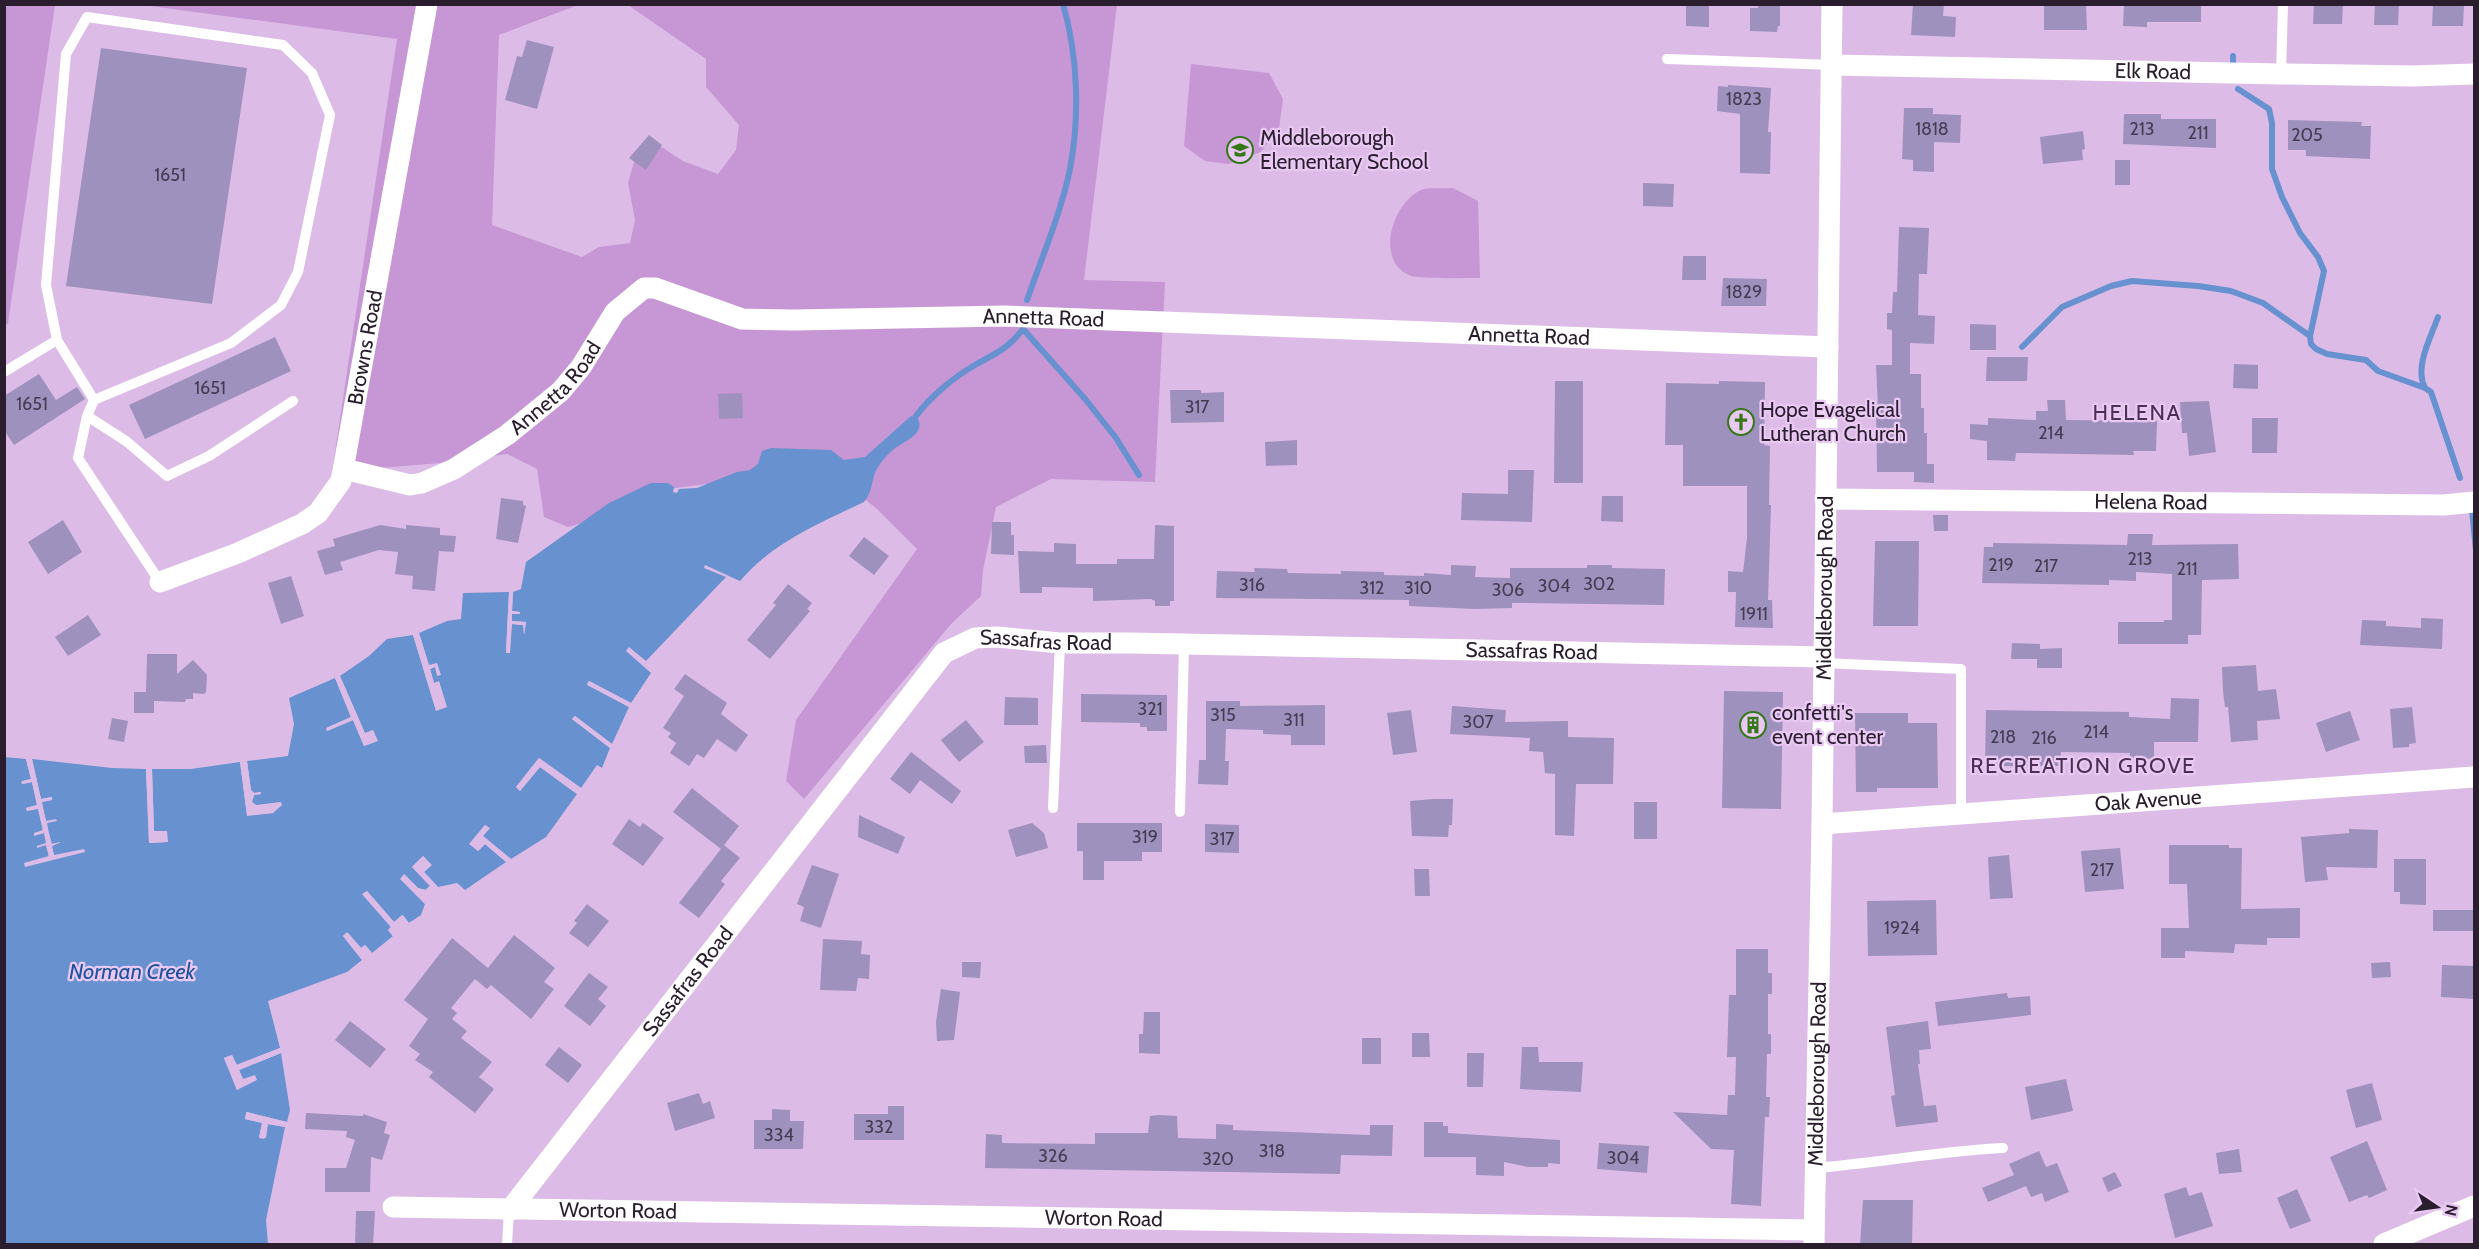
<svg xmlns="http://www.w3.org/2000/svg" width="2479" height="1249" viewBox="0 0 2479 1249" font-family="Cabin,sans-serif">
	<rect width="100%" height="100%" fill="#dcbce6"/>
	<path fill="#c697d4" d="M5,4L55,5L8,323L5,326Z
		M143,5H578L499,35L492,225L582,257L599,247L630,243L635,220L628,183L637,152L660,146L683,161L718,174L736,150L739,125L706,87V59L628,5H1117L1084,280L1165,282L1155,482L1051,479L996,507L983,570L981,596L952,623L804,799L786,781L796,720L917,549L877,509L827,469L652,491L610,515L568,527L544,517L537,469L507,454L440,463L332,472L397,39Z
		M1191,64L1269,73L1283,99L1279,128L1261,152L1228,164L1205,161L1184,146Z
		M1453,188L1478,201L1480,278C1466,278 1420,279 1411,276C1374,262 1392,203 1421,190C1429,187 1444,189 1453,188Z"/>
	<path fill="#6891cf" d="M911,416L917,417C927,435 904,440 893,450C886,456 876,467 874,476C871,487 871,493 864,502C820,523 773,542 740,581L705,565L704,568L726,577L646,661L629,647L626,651L651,673L631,703L589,681L587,685L629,707L612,744L575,716L572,719L610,748L602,768L597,765L581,788L539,758L516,787L520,791L540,767L577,794L546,837L511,859L483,836L489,828L485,825L470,844L478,851L485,844L506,862L465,890L457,883L438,887L424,872L431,865L423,856L412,867L430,886L426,890L418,888L405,875L401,879L425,904L421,915L409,923L402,915L394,922L367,891L363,895L391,927L388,930L393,936L372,953L365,945L361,948L348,933L343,936L362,960L347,972L268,1001L280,1048L236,1065L232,1055L224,1058L237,1090L245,1084L239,1070L281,1053L290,1110L287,1122L247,1112L245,1119L262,1123L259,1138L264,1139L268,1124L285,1127L266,1220L268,1244H5L4,757L26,759L31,779L22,781V784L32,782L37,805L26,808L27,811L38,808L43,831L34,833L35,835L44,833L47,843L37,847L46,845L49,857L24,863L83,849L54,856L52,846L61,842L52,844L46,823L57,820L46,821L41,802L52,800V797L41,799L32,759L112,768L146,769L149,843L167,842V831H154L152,769H191L240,762L247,815L273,813L279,805H256L252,802L254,795L261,794L260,792L254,793L251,790L247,761L288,756L294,724L289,698L335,678L351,717L327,728V731L353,720L364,746L377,741L373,730L365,734L340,676L369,656L387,639L413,635L436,710L446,707L439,682L434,683L430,669L435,667L437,663L429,666L419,633L447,621L461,619L463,593L509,592L506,652L512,624L524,625V635L526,622L512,621V614L520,612L512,611L513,592L521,589L526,562L609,503L651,483H668L674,487L673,492L677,493L679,489L697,488L737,472L750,470L758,464L762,451L771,448L831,450L844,460L865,457Z
		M2474,496V561L2468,500Z"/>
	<path fill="#dcbce6" d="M509,592H513L512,611L520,612V614H512V621L526,622L524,635L523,625L512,624L510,653H506Z
		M419,633L429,665L437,663L441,675L437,676L435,667L430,669L434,683L439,681L447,707L436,711L413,635L416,634L438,707L443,705L437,685L431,684L416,634Z
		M340,676L365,733L373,730L378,741L364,746L353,720L327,731L326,728L351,717L335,678L337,677L345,694L337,677Z
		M589,681L631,703L629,707L587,684Z
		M575,716L612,744L610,748L572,719Z
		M539,758L581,788L579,791L539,762L520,787L540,764L578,791L577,794L540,767L520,791L516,787Z
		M26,759H32L41,799L52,797V800L42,802L46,821L56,819L57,821L47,823L51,844L61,842L52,846L54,855L84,849L85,852L25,867L24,863L49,856L46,845L37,848V846L46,843L44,833L34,836V833L43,830L38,809L27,811L26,808L37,805L32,782L22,784L21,782L31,779Z
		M243,761L250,812L271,810L274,806L255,808L250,803L251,794L248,790L244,761H247L251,790L254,793L261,792V794L254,795L252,802L256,805L281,802L282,805L273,813L247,816L240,762Z
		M146,769H152L154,831H167L168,842L149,843Z
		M485,825L490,828L483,836L511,859L506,862L485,844L478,851L469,844Z
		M423,856L432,865L424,872L438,887L436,889L433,886L426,893L417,891L427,901L425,904L400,879L404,874L418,888L425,890L430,886L412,867Z
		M367,891L394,922L403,915L409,923L411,921L414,924L408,925L402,919L393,925L392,930L396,935L395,939L388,930L391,927L362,894Z
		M347,932L361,948L365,945L372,953L370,955L365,949L359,951L365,958L362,960L343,936Z
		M280,1048L281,1053L239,1070L243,1079L255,1075L257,1080L237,1090L224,1058L232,1055L237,1065Z
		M246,1112L287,1122L285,1127L268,1124L266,1138H259L262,1123L245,1119Z"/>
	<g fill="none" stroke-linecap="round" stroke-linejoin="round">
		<path stroke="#6891cf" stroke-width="6" d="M2233,56V64
			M2238,89L2269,109L2272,123V169L2282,197L2300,233L2318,257L2324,271L2310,336L2311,344L2316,349L2327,354L2366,360L2378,371L2425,388L2431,392L2460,478
			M1027,300C1042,257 1061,213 1070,169C1080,116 1078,56 1063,4
			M2022,347L2062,307L2111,286L2132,281L2198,286L2231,291L2263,303L2310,336
			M2425,388C2414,367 2431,337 2438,317
			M916,416C930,397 954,377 975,365C996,353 1008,349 1023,329L1086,400L1116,438L1139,475"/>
	</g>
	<path fill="#9e91be" d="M1686,4H1709V27L1686,26Z
		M1758,4H1780V26H1778L1777,32L1750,31V8H1758Z
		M1913,4H1944L1943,16L1956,17L1955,37L1911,35Z
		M2044,4H2086L2087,30H2044Z
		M2124,4H2201V22H2147V27L2123,26Z
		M2314,4H2343L2342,24H2313Z
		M2375,4H2399L2398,25H2374Z
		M2433,4H2464L2463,26H2432Z
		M527,40L554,47L537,109L505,100L517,56L522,57Z
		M101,48L247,68L212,304L66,286Z
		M1728,85L1771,88L1768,132H1771L1770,174L1740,173V114L1717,111L1718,86L1728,87Z
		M1904,108H1933V114L1961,115L1960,143L1934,142V172L1913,171V160L1902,159Z
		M2124,114H2161V119H2216V148L2123,144Z
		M2288,120L2362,122L2361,126H2371L2370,159L2306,156V150H2288Z
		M2083,131L2085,149L2082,150L2083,160L2043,164L2040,137Z
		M649,135L662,145L646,170L629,158Z
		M2115,160H2130V185H2115Z
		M1643,183L1674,184L1673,207L1643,206Z
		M1899,227L1929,228L1927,274H1919L1918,315L1935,316L1934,344L1910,343V374H1921V408H1924V433H1927V464H1934V483L1914,482V472H1877L1876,408H1878L1876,365H1892V330L1887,329V313H1892L1893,292H1897Z
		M1683,256H1706V280H1682Z
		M1723,278L1767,279L1766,306H1721Z
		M1970,324L1996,325V350H1970Z
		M275,337L291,371L145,439L129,405Z
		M1987,357H2028L2027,381H1986Z
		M2234,364L2258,365V389L2233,388Z
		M39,374L56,400L77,387L85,399L14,445L4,430V396Z
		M1555,381H1583V483H1554Z
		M1719,381L1765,382L1764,445L1770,446L1769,505H1771L1768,600H1772L1773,628L1735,627L1736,592H1728V571L1743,572L1747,538V486H1683V445H1665L1666,383L1719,384Z
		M1170,390H1201V393L1224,392V422L1171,423Z
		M742,393L743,418L719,419L718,394Z
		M2047,400H2065L2066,420L2157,421L2156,451H2133L2134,455L2016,453L2015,461L1987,460V441L1970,439V424L1988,425V418L2036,420V411H2048Z
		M2209,401L2216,452L2189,456L2187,433H2182L2180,402Z
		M2252,418H2278L2277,453H2252Z
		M1297,440V465L1266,466L1265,442Z
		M1508,470H1534L1532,522L1461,520L1462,493L1508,494Z
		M1602,496H1623V522L1601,521Z
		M501,498L523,501V505L526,506L518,543L496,539Z
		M1933,515H1948V531H1934Z
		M63,520L82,552L48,574L28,542Z
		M992,522H1011V535H1014V555L991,554Z
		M380,525L406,529V525L440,528V535L456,536L454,552L439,551L435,591L412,589L413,576L395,574L398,552L379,550L340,562L343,570L325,575L317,551L335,546L333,539Z
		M1155,525L1174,526V601H1170V606H1155V601L1151,599L1093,601V588L1042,587V593H1020L1018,551L1054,552V543L1076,544V564H1117V559H1154Z
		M2128,534H2153L2152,545L2238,544L2239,579L2202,580L2201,635H2188V644H2118V622H2164V620H2172V574L2136,572V581L2109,580V585L1982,583L1984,547H1993V543L2127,545Z
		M864,537L889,556L874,575L849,556Z
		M1875,541H1919L1918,626H1873Z
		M1451,565L1476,566L1475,577L1510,578V568H1587V565H1612V568L1665,569L1664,605L1520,603H1512V608L1475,609L1409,606V600L1216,598L1217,571L1255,572L1254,568L1287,569L1288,573L1341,574V571L1384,572V575L1424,576V573L1451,575Z
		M291,576L304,616L281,624L268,583Z
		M788,584L812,603L807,609L810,611L770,659L747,640L776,605L773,603Z
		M88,615L101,635L68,656L55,637Z
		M2421,618L2443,619L2442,649L2360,645L2362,620L2386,621V626L2421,628Z
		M2012,643L2040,644V649L2062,648V668H2037V659H2011Z
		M147,654H177V674L193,660L207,675L206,692L204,694L193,693V699H186L185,702L154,701V713H134V692H146Z
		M2256,665L2258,691L2276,689L2280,719L2257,721L2258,740L2231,742L2228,707H2225L2223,691L2222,667Z
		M685,674L727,703L721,714L748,735L736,752L717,739L704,758L697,754L689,766L670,753L676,743L668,737L671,733L663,728L684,696L674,689Z
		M1724,691L1783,692L1781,809L1722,808Z
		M1081,694L1167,695V731H1147V727H1140V723L1081,722Z
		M1005,697L1038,698V725H1004Z
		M2171,698L2199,699L2198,742H2154V759L2130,758V753L2061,752V766H1985L1986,710L2129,712V717L2170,719Z
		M1206,701H1240V706L1325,705V745H1291V735L1263,734V730L1226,729L1225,761H1229L1228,785L1198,784L1199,760H1206Z
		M1452,706L1506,710L1505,722L1568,721V737L1614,738L1613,784H1576L1574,836L1555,835V774L1545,773L1543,752L1529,751L1530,738L1450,734Z
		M2412,707L2416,743L2409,744V747L2393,748L2390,709Z
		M1411,710L1417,752L1393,755L1387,713Z
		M2350,711L2360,740L2326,752L2316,723Z
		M1855,713H1908V723H1937L1938,788H1877V792H1856Z
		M112,718L128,721L124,742L108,739Z
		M966,720L984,742L959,762L941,740Z
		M1046,745L1047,763H1025L1024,746Z
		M911,752L961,791L952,804L920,780L910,794L890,779Z
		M692,788L739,826L721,849L673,812Z
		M1433,799H1453L1452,825H1449L1448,837L1412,836L1410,801Z
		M1634,802H1657V839H1634Z
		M859,815L905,837L898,854L858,837Z
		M629,819L640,827L643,823L664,838L643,866L612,844Z
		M1032,823L1044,833L1048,848L1016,857L1008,830Z
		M1077,823H1162V852H1142V861H1104V880H1083V851H1077Z
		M1205,824L1239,825V853L1205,852Z
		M2349,829L2378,830L2377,868L2326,867L2328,880L2305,882L2301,837L2349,833Z
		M724,845L740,858L721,881L725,884L699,918L679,903Z
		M2169,845H2229V848H2242L2241,909L2300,908V938H2267V945L2235,944L2234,953L2185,951V958H2161V928H2189L2187,884H2169Z
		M2120,848L2124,889L2085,892L2081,851Z
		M2009,855L2013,898L1990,899L1988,857Z
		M2394,859H2426V905L2400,904V892H2394Z
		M812,865L839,874L821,928L800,921L804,907L797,904Z
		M1414,869H1429L1430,896H1415Z
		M1936,900L1937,955L1868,956L1867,901Z
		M587,904L609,921L588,947L569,933L577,923L574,921Z
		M2433,910H2473V931H2433Z
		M514,935L555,968L544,982L554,989L531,1019L491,985L487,989L475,979L451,1008L457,1013L452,1019L467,1031L461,1038L492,1062L479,1077L494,1089L475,1113L429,1077L433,1072L415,1060L420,1054L409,1046L428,1019L404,1000L452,938L488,968Z
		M823,939L862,941L861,954L870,955L869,979L858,978L856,991L820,990Z
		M1736,949H1768V973H1772V994H1768V1034H1771V1054H1767L1766,1097H1770L1769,1117H1765L1761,1206L1731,1204L1734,1150L1711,1149L1673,1112L1727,1115L1728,1095H1735L1736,1057H1727L1729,995H1736Z
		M962,962H981L980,978L962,977Z
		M2390,962L2391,977L2372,978L2371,963Z
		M2442,965L2475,966V999L2441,997Z
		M589,973L608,987L598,999L606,1006L590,1026L564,1006Z
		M941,989L960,992L954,1040L937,1041L936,1022Z
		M2007,993L2008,998L2030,996L2031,1015L1938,1026L1935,1002Z
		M1144,1012H1160V1054L1139,1053V1034H1143Z
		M350,1021L386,1049L370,1068L335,1040Z
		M1928,1021L1931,1049L1919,1050L1920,1064H1918L1924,1106L1936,1105L1938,1122L1896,1127L1891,1096L1895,1095L1886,1027Z
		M1412,1033H1429L1430,1057H1412Z
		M1362,1038H1381V1064H1362Z
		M559,1047L582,1065L568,1083L545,1065Z
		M1522,1047H1538L1539,1062H1583L1581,1092L1520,1089Z
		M1467,1053H1484L1483,1087H1467Z
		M2066,1079L2073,1111L2031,1120L2025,1087Z
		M2372,1083L2382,1120L2356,1128L2346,1090Z
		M699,1093L703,1104L710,1101L715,1118L675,1131L667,1103Z
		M888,1106H904V1140H854V1114H888Z
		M772,1109L790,1110V1121H804L803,1149H754V1120H772Z
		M306,1113L363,1116V1114L387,1122L384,1133L390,1135L382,1160L371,1157L370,1192H325V1168H346L355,1140L346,1137L347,1131L305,1129Z
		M1159,1115L1177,1116L1178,1138L1216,1139V1124L1233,1125V1130L1370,1135V1125H1393L1392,1156L1341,1155L1340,1174L985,1168L986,1134L1002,1135V1143L1095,1144V1133H1148L1150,1116Z
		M1424,1122H1443V1126H1448V1133L1560,1140V1164L1548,1163V1167H1528L1504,1162V1176L1476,1175V1157H1424Z
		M2367,1141L2387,1190L2369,1198L2367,1195L2349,1202L2330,1157Z
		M1599,1143L1649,1146L1647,1173L1597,1169Z
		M2239,1149L2242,1172L2219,1174L2216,1153Z
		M2039,1151L2046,1167L2057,1163L2069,1192L2045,1202L2042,1193L2031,1197L2026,1186L1988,1202L1982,1188L2014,1175L2009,1164Z
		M2115,1172L2122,1186L2108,1192L2102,1178Z
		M2186,1187L2189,1196L2202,1192L2213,1226L2175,1238L2164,1194Z
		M2297,1189L2311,1221L2290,1229L2277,1198Z
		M1863,1200H1913L1912,1245H1860Z
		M356,1211H375L373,1245H355Z"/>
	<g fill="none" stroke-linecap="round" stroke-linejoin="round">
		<path stroke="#fff" stroke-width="10" d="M1667,59L1832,65
			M2281,74L2283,4
			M4,372L57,340
			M94,400L231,343L281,305L298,272L330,115L312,73L283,45L87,17L66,54L46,285L57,340L94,400L87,416L78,458L160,582
			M87,416L126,441L167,476L209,456L293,401
			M1823,663L1961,669V814
			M1053,808L1060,643
			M1180,812L1184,644
			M1815,1168C1878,1163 1940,1151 2003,1148
			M507,1244L509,1211"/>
		<g stroke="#fff" stroke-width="21">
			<path id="s1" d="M1832,65L2281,74L2412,76L2474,74"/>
			<path id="s2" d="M344,469L410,485L422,483L454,469L507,435L561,391L581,367L615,312L644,288H655L742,319L795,320L1004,316L1828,347"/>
			<path id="s3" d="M1825,499L2444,505L2474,502"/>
			<path id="s4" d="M160,582L238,553L302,524L318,513L341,481L427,4"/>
			<path id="s5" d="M1822,824L2474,777"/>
			<path id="s6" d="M393,1207L1814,1230"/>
			<path id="s7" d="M509,1211L944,653L975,638L997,637L1060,643H1130L1823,657"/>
			<path id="s8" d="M1814,1244L1822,824L1832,4"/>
			<path d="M2384,1244L2474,1206"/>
		</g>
	</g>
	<defs>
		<symbol id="school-ring" viewBox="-11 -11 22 22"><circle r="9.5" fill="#e9c9f3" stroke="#357818" stroke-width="1.5"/><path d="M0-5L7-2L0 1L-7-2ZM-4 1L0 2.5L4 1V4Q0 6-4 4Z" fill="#357818"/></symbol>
		<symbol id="church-ring" viewBox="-11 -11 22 22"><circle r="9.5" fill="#e9c9f3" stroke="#357818" stroke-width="1.5"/><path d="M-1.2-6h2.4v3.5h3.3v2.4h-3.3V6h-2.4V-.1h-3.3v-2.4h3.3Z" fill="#357818"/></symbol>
		<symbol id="building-ring" viewBox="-11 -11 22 22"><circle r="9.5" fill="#e9c9f3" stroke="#357818" stroke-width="1.5"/><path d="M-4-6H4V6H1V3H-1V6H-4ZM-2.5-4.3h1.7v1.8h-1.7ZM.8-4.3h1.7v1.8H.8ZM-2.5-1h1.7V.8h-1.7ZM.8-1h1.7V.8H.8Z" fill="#357818"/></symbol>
	</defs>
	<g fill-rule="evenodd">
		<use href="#school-ring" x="1225" y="135" width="30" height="30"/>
		<use href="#church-ring" x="1726" y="407" width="30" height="30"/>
		<use href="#building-ring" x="1738" y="710" width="30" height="30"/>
	</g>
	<g text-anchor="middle" stroke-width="4.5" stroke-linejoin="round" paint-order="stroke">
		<g font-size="18" fill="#473b52">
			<text x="1744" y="105">1823</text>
			<text x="1932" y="135">1818</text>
			<text x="2142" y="135">213</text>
			<text x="2198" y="139">211</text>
			<text x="2307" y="141">205</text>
			<text x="170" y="181">1651</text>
			<text x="1744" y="298">1829</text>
			<text x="210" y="394">1651</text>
			<text x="32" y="410">1651</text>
			<text x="1197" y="413">317</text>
			<text x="2051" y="439">214</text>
			<text x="2140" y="565">213</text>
			<text x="2001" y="571">219</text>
			<text x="2046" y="572">217</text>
			<text x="2187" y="575">211</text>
			<text x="1599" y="590">302</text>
			<text x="1252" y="591">316</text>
			<text x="1554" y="592">304</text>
			<text x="1372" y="594">312</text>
			<text x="1418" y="594">310</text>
			<text x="1508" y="596">306</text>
			<text x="1754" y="620">1911</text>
			<text x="1150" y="715">321</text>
			<text x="1223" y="721">315</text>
			<text x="1294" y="726">311</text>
			<text x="1478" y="728">307</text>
			<text x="2096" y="738">214</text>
			<text x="2003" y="743">218</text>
			<text x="2044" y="744">216</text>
			<text x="1145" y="843">319</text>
			<text x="1222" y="845">317</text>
			<text x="2102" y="876">217</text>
			<text x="1902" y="934">1924</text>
			<text x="879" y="1133">332</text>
			<text x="779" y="1141">334</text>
			<text x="1272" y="1157">318</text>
			<text x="1053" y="1162">326</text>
			<text x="1623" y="1164">304</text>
			<text x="1218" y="1165">320</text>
		</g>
		<g font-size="21" fill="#2a1e2e" stroke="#e9c9f3">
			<text dy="7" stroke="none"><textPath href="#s1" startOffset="321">Elk Road</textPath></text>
			<text dy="7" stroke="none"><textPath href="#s2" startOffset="786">Annetta Road</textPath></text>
			<text dy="7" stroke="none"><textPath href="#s2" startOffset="1272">Annetta Road</textPath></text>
			<text dy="7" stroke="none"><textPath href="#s4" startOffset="348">Browns Road</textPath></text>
			<text dy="7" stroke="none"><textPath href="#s2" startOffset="246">Annetta Road</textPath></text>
			<text dy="7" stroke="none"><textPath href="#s3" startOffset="326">Helena Road</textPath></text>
			<text dy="7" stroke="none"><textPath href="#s8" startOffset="656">Middleborough Road</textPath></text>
			<text dy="7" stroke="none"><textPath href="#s7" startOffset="813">Sassafras Road</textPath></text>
			<text dy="7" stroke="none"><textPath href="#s7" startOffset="1299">Sassafras Road</textPath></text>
			<text dy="7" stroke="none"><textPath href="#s5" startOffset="327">Oak Avenue</textPath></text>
			<text dy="7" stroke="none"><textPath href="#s7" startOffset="291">Sassafras Road</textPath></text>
			<text dy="7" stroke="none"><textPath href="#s8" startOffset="170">Middleborough Road</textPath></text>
			<text dy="7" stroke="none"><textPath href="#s6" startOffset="225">Worton Road</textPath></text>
			<text dy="7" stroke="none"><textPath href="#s6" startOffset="711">Worton Road</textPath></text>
		</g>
		<g font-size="21" fill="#2a1e2e" stroke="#e9c9f3" text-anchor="start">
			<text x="1260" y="145">Middleborough<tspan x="1260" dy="24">Elementary School</tspan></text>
			<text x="1760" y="417">Hope Evagelical<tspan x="1760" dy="24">Lutheran Church</tspan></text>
			<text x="1772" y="720">confetti's<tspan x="1772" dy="24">event center</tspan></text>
		</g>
		<g font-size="22" letter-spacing="1.5" fill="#4a3052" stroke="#e9c9f3">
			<text x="2137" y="420">HELENA</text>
			<text x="2083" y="773">RECREATION GROVE</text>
		</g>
		<g font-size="22" font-style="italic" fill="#1e529d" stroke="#e9c9f3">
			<text x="132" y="979">Norman Creek</text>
		</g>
	</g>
	<rect width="2479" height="1249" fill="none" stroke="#2a1e2e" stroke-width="12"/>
	<g transform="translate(2437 1207) rotate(103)" stroke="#e9c9f3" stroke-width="4.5" paint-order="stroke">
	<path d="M0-4.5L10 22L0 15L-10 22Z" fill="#2a1e2e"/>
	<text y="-9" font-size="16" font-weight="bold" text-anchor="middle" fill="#2a1e2e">N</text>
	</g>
</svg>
